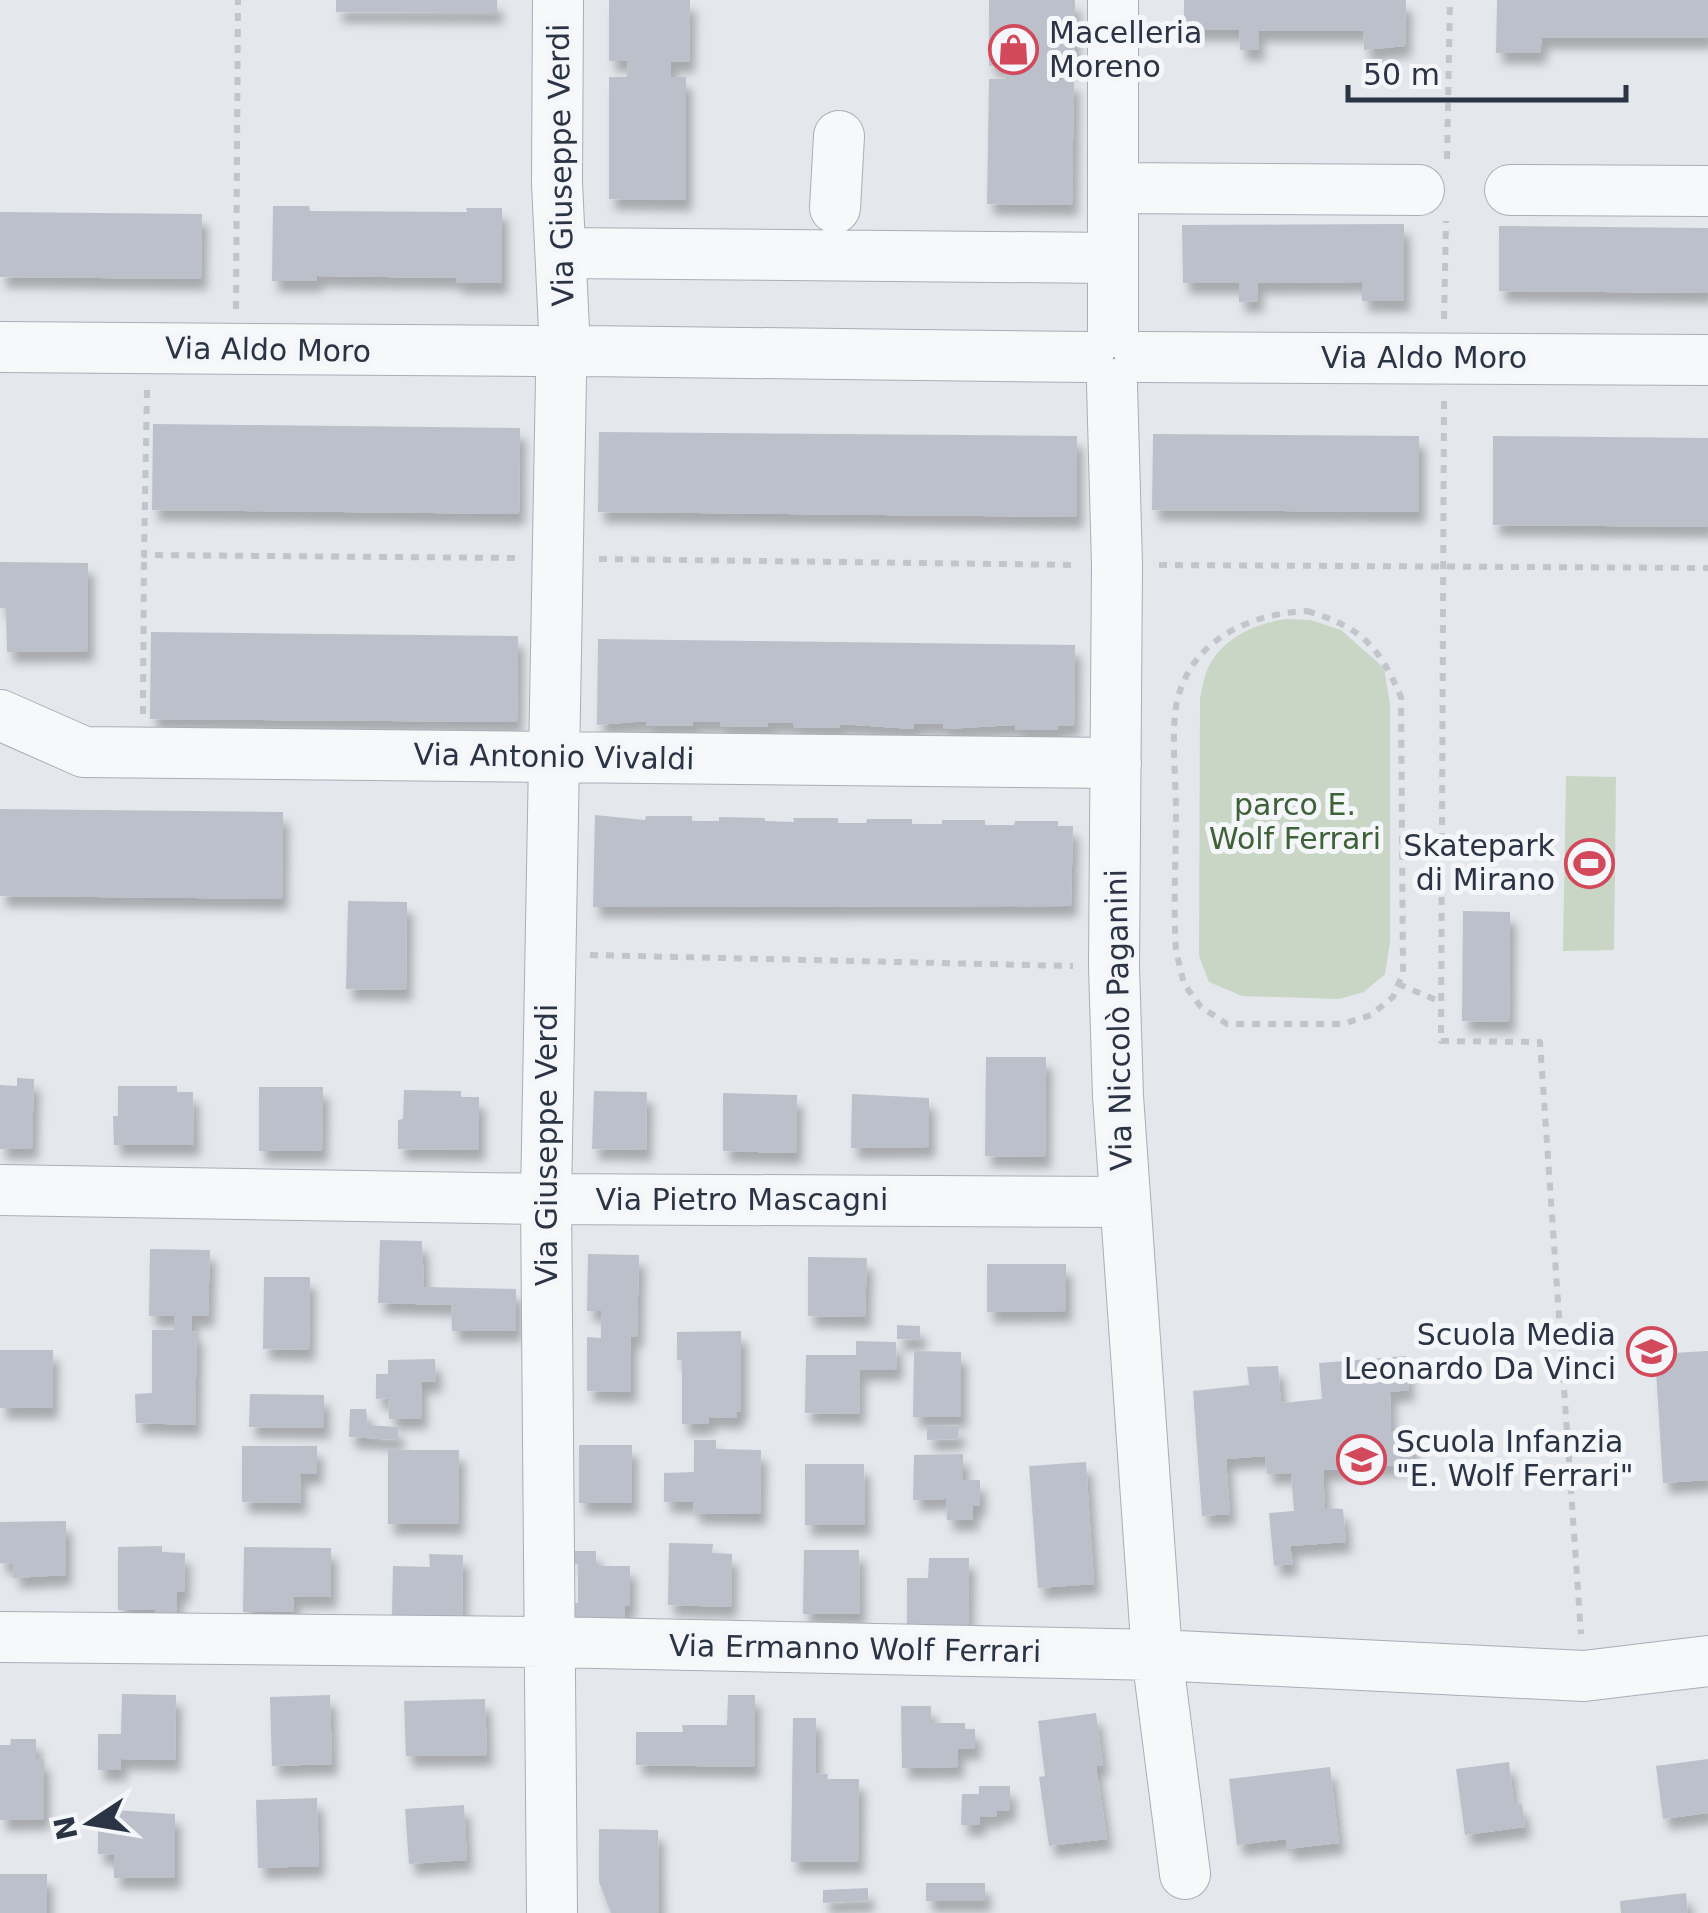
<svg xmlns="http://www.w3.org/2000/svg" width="1708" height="1913" viewBox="0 0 1708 1913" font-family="'DejaVu Sans',sans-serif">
	<defs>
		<filter id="shadow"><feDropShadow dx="6" dy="11" stdDeviation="5" flood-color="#0004"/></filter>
	</defs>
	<rect width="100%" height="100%" fill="#e4e7ec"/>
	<path fill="#c9d6c5" d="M1286,619L1311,620L1341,630L1384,668L1390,703V942L1385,974L1364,992L1339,999L1242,996L1209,982L1199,956L1200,699C1202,689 1204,677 1208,668C1222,638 1256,623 1286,619Z
		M1566,776L1616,777L1614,950L1563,951Z"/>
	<path fill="#bbc0ca" filter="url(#shadow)" d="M336,0H497V13L336,12Z
		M609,0H690L689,62H671L670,77H686V200L609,199V77H627L628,61H609Z
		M989,0H1075L1074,67H1057V80H1074L1072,205L987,204L989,79H1006V66H989Z
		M1184,0H1406L1405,46L1364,50L1363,31H1258L1259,50H1240L1239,30H1184Z
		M1497,0H1708V38H1542L1540,53H1496Z
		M273,206H309L310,211L467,212L466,208H502V283H456V278L317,276V281H272Z
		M0,212L202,214L201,279L0,277Z
		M1404,224V301H1362V282L1257,283L1258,301L1239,302V283H1183L1182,225Z
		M1499,226L1708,228V293L1499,291Z
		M153,424L520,428L519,514L152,510Z
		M599,432L1077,436V517L598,512Z
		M1153,434L1419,436V512L1152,510Z
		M1493,436L1708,438V527L1493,525Z
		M0,562L88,563V651L7,652L6,608H0Z
		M151,632L518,636L517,722L150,719Z
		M598,639L1075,645L1074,726H1058V730H1016L1015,725L944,729L943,724H914L913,729L840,724V728L793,727V723H768L767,727L720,726V722H693V726H646V721L597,725Z
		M0,809L283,812L282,899L0,896Z
		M595,815L645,820L646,816H692V821H719V817L765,818V821L794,822L793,818H838V823H866L867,819H912V824H942V820H985V825H1014L1015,821H1058V826H1073L1071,906L593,907Z
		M348,901L407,902L406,990L346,989Z
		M1463,911L1510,912L1509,1022L1462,1021Z
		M986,1057H1046L1045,1157L985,1156Z
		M17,1078L34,1079L32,1148L0,1149V1085L17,1086Z
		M118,1086H177V1092H193L194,1145H114L113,1116H118Z
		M259,1087H323L322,1151H259Z
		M404,1090L461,1091V1097H479V1150L398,1149V1120L403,1119Z
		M594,1091L647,1092L646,1150L592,1149Z
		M723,1093L797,1095L796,1153L723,1151Z
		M852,1094L929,1098V1147L851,1148Z
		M380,1240L422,1241L424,1287L516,1289V1331H452L451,1305L378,1303Z
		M150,1249L210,1250L208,1316H192V1331L197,1332L195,1425L136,1423L135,1394L152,1393V1330H174V1316H149Z
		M588,1254L639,1255L637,1337H631V1392L587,1391V1337L601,1338V1311H587Z
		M808,1257L867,1258L865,1317L808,1316Z
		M987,1264H1066V1311L987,1312Z
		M264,1277H310L309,1350L263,1349Z
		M897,1325L920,1326V1340L897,1339Z
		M741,1331V1412L737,1411V1418L709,1417L708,1424H682V1360H677V1332Z
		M856,1341L896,1342L897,1370H860L859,1414L805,1413L806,1355H856Z
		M0,1350H53L52,1408H0Z
		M914,1351L961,1352V1417H913Z
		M1708,1351V1480L1663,1483L1655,1354Z
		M1406,1356L1409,1390L1390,1392L1391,1432L1411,1430L1413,1464L1323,1470L1325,1508L1343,1509L1346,1542L1290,1546L1293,1564L1274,1566L1269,1513L1294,1511L1291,1473L1267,1474L1265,1456L1226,1459L1230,1514L1202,1516L1193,1391L1249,1385L1247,1367L1278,1366L1281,1403L1322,1399L1319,1363Z
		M435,1359L436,1382H421L422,1418L389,1419L388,1398L376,1399V1374H388V1360Z
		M250,1394L324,1395V1428L249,1427Z
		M350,1409H366L368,1425L398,1427V1440L349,1437Z
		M927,1425L959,1426L958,1439L927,1440Z
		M694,1440H716V1449L761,1450L760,1514L694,1513L693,1502H664V1473L694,1472Z
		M579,1445H632V1503H579Z
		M242,1446H317V1474H300L301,1503L242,1502Z
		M388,1450H459L458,1524H388Z
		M963,1454V1480H980V1506H973V1520H947L946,1499L913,1500L914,1455Z
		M1086,1462L1094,1584L1038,1588L1029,1466Z
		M805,1464H864L865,1525H805Z
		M66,1521V1575L13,1578L14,1564L0,1563V1522Z
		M669,1543L713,1544L712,1553L732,1554L731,1607L668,1605Z
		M162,1546V1552L185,1553L184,1592H177V1617H155V1610H118V1547Z
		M244,1547L331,1548V1597H293L294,1612H243Z
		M804,1550H859L860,1614H803Z
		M574,1551H596V1566H630V1606H625L624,1628L570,1632V1603H578V1565L574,1563Z
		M429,1554L463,1555L462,1617L392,1616L393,1566L430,1567Z
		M929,1558H969L968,1628H907V1578H928Z
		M122,1694L176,1695L175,1760L121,1759V1770H98V1734H121Z
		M330,1695L332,1764L272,1766L270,1697Z
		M728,1695H755L754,1767L636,1765V1732H683L682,1725H727Z
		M485,1699L487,1755L406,1756L404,1701Z
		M901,1706H931V1723H965V1729H975V1749H958V1767L902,1768Z
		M1096,1713L1103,1765L1096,1766L1107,1839L1049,1846L1039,1777L1045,1776L1038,1721Z
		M793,1718H816V1773L828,1774L827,1779H859L858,1862H791Z
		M11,1739H36V1759H44V1819L0,1820V1745H10Z
		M1708,1759V1813L1663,1819L1656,1766Z
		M1509,1762L1514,1805L1522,1804L1525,1827L1465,1835L1456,1769Z
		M1330,1767L1339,1843L1287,1849L1286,1839L1237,1845L1229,1779Z
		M979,1786H1010V1811H997L996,1817L980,1816V1825H961L962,1794H979Z
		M317,1798L319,1866L258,1868L256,1800Z
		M464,1805L467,1860L409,1864L405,1809Z
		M114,1810L175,1814V1878H114V1855L98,1854V1829H114Z
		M599,1829L658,1830L659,1913H611L599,1882Z
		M0,1874H47V1913H0Z
		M926,1883H985V1901H926Z
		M868,1888V1901L823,1903V1890Z
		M1686,1893L1688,1913H1621L1620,1901Z"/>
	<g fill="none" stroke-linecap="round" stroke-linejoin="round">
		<defs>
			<path id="minor" d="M558,0L557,183L564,329
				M1113,0V332
				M1113,188L1419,190
				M1510,190L1708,191
				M835,208L839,136
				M562,253L1113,258
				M0,347L536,351
				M584,351L1088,357
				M1140,357L1708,360
				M1112,384L1117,565L1114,967L1118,1096L1157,1655L1185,1874
				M0,715L84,752L1116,763
				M0,1190L546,1199L1123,1202
				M0,1637L549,1642L1157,1655L1584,1676L1708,1661
				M552,1913L546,1199L561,377"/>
		</defs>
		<use href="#minor" stroke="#a9aeb7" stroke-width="52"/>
		<path stroke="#c2c5cb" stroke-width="6" stroke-dasharray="8 8" stroke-linecap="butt" d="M1447,159L1450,0
			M236,309L238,0
			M1444,319L1446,221
			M147,390L144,555L517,558
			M1444,401L1441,1041L1540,1042L1581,1634
			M599,559L1077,565
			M1159,565L1708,568
			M1307,611C1361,627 1379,646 1401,697L1403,973L1393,997L1371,1015L1343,1024H1227L1201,1007L1184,984L1176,951C1173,905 1176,859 1176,813C1176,781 1172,746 1175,714C1183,644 1245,614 1307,611Z
			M143,714L144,555
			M590,955L1073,966
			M1398,984L1441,1002"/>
		<use href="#minor" stroke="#f7f8fa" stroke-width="50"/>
	</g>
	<defs>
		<symbol id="shop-ring" viewBox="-11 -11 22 22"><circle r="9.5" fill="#f4f6f9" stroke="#d1495b" stroke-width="1.5"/><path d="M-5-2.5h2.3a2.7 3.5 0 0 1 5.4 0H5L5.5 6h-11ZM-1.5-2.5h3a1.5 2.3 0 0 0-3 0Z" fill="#d1495b"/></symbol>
		<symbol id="stadium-ring" viewBox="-11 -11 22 22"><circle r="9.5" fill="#f4f6f9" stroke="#d1495b" stroke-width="1.5"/><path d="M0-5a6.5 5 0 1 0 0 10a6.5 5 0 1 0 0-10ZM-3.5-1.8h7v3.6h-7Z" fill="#d1495b"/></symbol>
		<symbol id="school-ring" viewBox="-11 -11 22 22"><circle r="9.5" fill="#f4f6f9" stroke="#d1495b" stroke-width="1.5"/><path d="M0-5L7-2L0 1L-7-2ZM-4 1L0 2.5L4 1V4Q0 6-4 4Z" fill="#d1495b"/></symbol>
	</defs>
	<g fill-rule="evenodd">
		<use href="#shop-ring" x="986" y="22" width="55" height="55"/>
		<use href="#stadium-ring" x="1562" y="836" width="55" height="55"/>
		<use href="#school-ring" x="1624" y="1324" width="55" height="55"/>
		<use href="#school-ring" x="1334" y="1432" width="55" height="55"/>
	</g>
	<g text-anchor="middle" stroke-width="10" stroke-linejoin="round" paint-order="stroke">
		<g font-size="30" fill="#2b3445" stroke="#f4f6f9" text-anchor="start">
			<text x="1049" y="43">Macelleria<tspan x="1049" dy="34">Moreno</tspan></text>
			<text x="1555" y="856" text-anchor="end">Skatepark<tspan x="1555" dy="34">di Mirano</tspan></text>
			<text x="1616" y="1345" text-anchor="end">Scuola Media<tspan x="1616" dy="34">Leonardo Da Vinci</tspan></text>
			<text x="1396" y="1452">Scuola Infanzia<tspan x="1396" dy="34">"E. Wolf Ferrari"</tspan></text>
		</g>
		<g font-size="30" fill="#2b3445" stroke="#f4f6f9">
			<text transform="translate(561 165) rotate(-91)" y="10">Via Giuseppe Verdi</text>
			<text transform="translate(268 350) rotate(1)" y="10">Via Aldo Moro</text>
			<text x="1424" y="368">Via Aldo Moro</text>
			<text transform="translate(554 757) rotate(1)" y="10">Via Antonio Vivaldi</text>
			<text transform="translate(1119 1020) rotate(-91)" y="10">Via Niccolò Paganini</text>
			<text transform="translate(547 1145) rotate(-90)" y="10">Via Giuseppe Verdi</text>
			<text x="742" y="1210">Via Pietro Mascagni</text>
			<text transform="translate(855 1649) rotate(1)" y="10">Via Ermanno Wolf Ferrari</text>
		</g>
		<g font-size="30" fill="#3f6138" stroke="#f4f6f9">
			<text x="1295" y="815">parco E.<tspan x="1295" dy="34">Wolf Ferrari</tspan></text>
		</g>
	</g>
	<g transform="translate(90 1823) rotate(258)" stroke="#f4f6f9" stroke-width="8" paint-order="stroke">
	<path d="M0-8L18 38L0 25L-18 38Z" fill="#2b3445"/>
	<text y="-15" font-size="28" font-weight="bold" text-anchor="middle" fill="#2b3445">N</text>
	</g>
	<path d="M1348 85v15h278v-15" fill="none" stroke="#2b3445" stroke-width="5"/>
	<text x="1363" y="85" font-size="30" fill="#2b3445" stroke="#f4f6f9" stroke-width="8" paint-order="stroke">50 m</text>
</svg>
